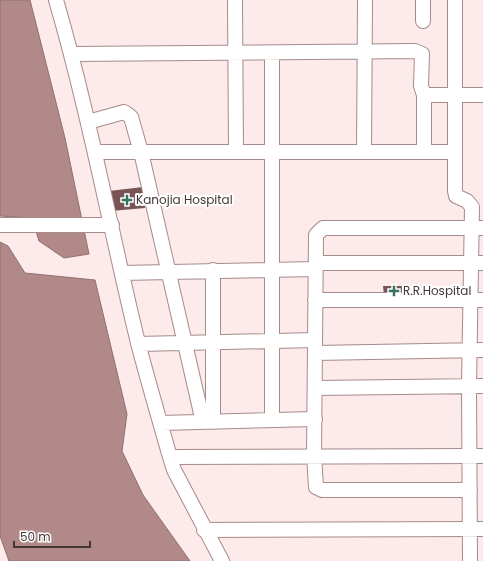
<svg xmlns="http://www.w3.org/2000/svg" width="483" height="561" viewBox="0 0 483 561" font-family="Poppins,sans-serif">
	<rect width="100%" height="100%" fill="#fdeaea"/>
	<path fill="#b18989" stroke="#907070" d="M0,0H30L65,138L89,254L64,258L39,241L32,218L0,216Z
		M0,242L8,246L25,273L95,280L127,414L122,451L143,495L190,561H9L0,536Z"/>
	<path fill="#785454" d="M143,187L145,208L111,211L109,191Z
		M383,286H402L403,295H384Z"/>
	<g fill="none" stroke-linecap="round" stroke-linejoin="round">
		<defs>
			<path id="minor" d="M56,0C89,113 110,228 138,343C148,381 159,419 170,457L174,470L222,561
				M235,0L236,152
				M455,0V191L456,196L467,201L472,207L469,386L470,561
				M423,21V0
				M72,54L415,51L422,54L421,86L424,95H483
				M424,95V152
				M88,122L124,112L131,117L141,152L203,422
				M96,152H455
				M364,152L365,0
				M0,225H112
				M316,263H483
				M213,270V422
				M122,273L316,269
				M315,300H483
				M138,344L315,340
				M315,353L483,350
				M315,388L483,386
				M272,420V53
				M161,423L315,419
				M170,457L483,456
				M470,490H322L316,487L314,455L316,235L323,228H483
				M204,530L483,529"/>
		</defs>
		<use href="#minor" stroke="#a78a8a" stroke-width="16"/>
		<use href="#minor" stroke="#fff" stroke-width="14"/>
	</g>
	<g fill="#37735e" stroke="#fff" stroke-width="1.5">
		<path d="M125 194h4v4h4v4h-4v4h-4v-4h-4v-4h4z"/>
		<path d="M392 285h4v4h4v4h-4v4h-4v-4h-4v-4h4z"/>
	</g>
	<g text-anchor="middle" stroke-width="4" stroke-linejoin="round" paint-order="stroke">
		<g font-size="12" fill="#423636" stroke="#fff" text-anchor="start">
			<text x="136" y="204">Kanojia Hospital</text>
			<text x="403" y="295">R.R.Hospital</text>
		</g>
	</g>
	<path d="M14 541v6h76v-6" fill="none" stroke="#423636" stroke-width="2"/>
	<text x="20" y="541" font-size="12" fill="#423636" stroke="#ffffff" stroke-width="3" paint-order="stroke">50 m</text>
</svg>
